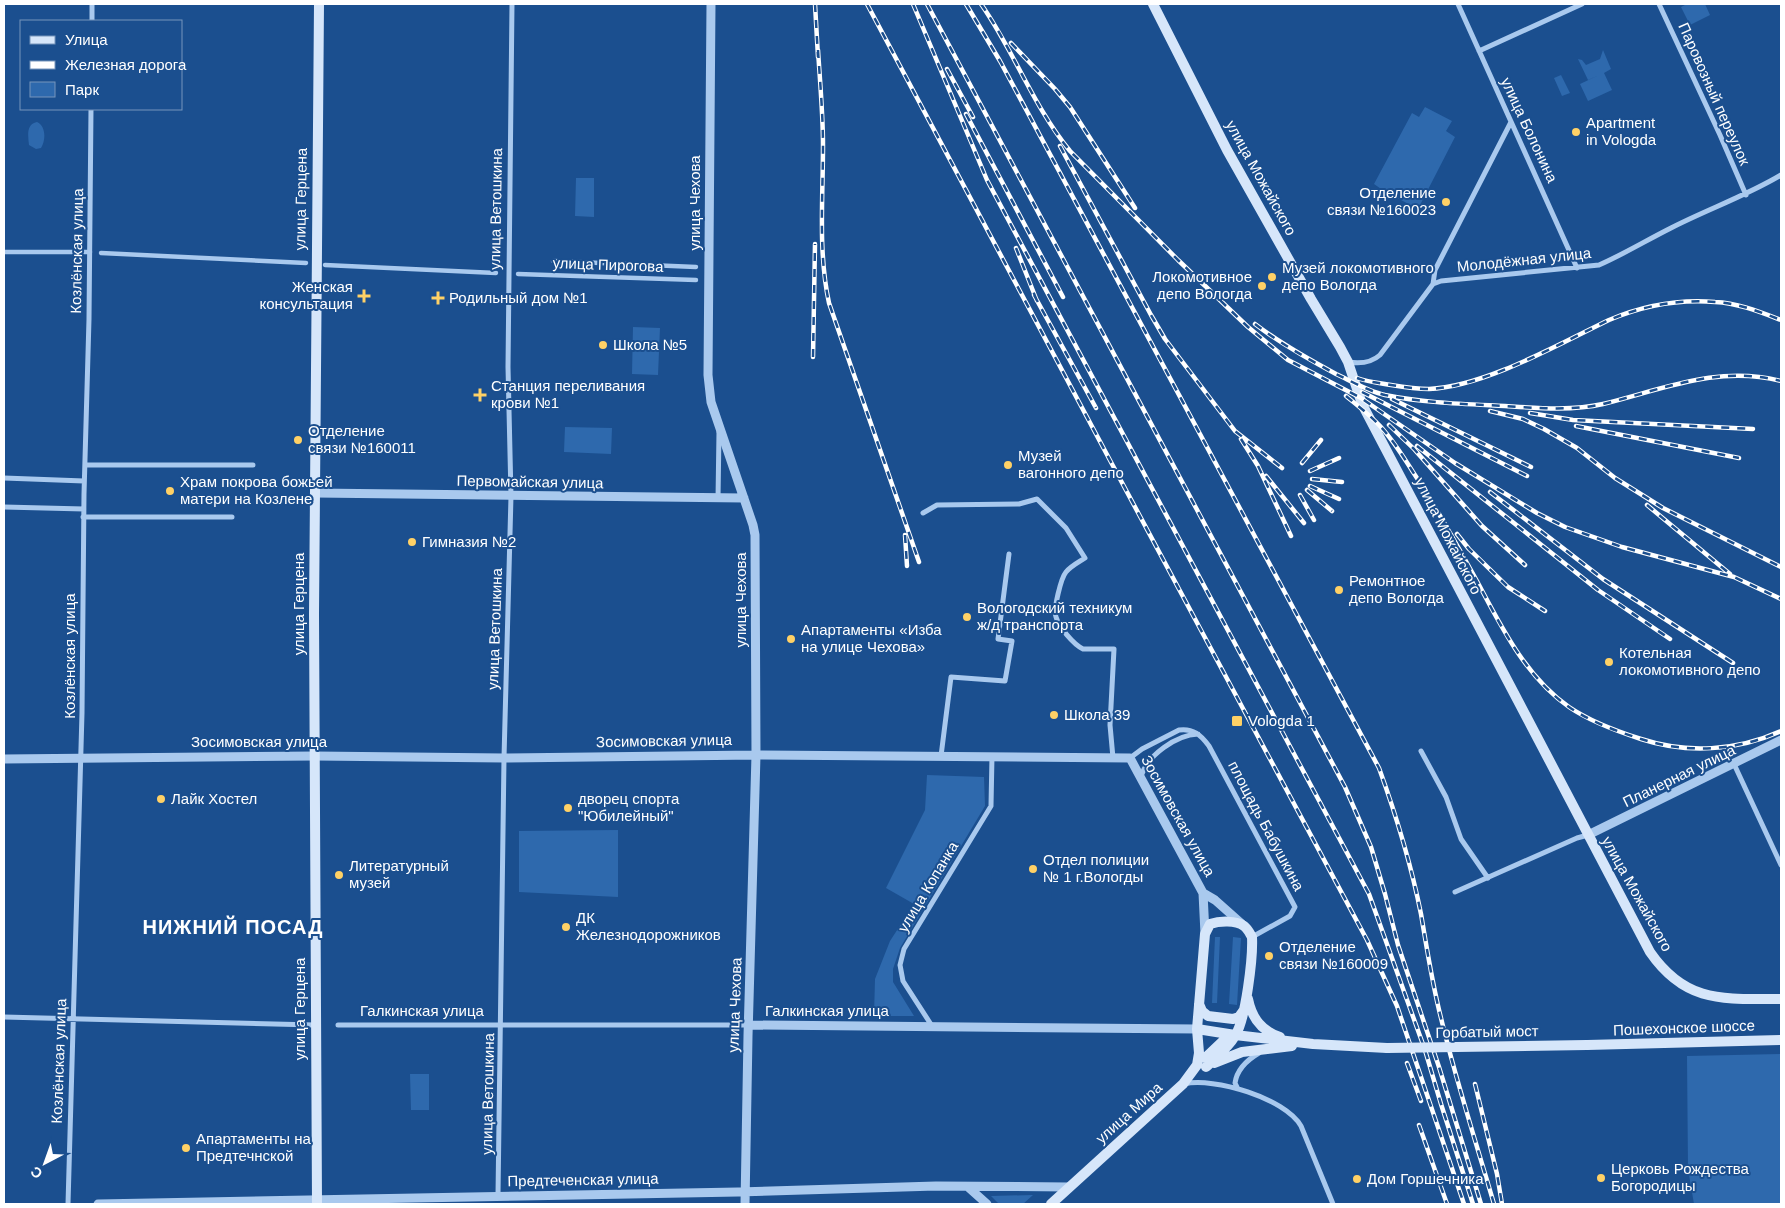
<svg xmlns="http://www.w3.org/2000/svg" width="1785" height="1208" viewBox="0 0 1785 1208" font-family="Helvetica,sans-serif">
	<rect width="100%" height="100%" fill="#1b4f8f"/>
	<path fill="#2e69ad" d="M1687,4H1705L1710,15L1690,25L1681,7Z
		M1603,50L1611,69L1604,73L1612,90L1588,101L1580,84L1599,75L1588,80L1578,59L1582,60L1586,65L1600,59Z
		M1561,75L1570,93L1562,96L1554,78Z
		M1425,107L1452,121L1446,131L1455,137L1418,209L1384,191L1374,184L1412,113L1419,117Z
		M37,122C46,126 46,140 41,148L36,149L29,145C28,136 26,124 37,122Z
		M576,178H594V217L575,216Z
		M633,327L660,328L658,375L632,374Z
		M565,427L612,428L611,454L564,452Z
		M927,775L984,777L985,806L900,948L893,969V982L914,1016H874L875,979L890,941L914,904L886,888L925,810Z
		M618,830V897L519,892V831Z
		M1215,937H1220L1217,1003H1212Z
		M1233,937L1241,938L1237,1005L1229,1004Z
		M1781,1054V1204H1694L1688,1169L1687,1056Z
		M410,1074H429V1110H411Z
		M1033,1195L1023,1204H999L991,1196Z"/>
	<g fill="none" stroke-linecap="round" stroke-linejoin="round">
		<path stroke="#a9c9ee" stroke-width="4.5" d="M4,252H90
			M101,253L306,263
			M553,261L696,267
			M325,265L496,273
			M518,274L696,280"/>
		<path stroke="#a9c9ee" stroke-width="5" d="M1458,4L1577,268
			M1659,4L1720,135L1746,195
			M92,21V4
			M1479,51L1582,4
			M1433,284L1435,270L1511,122
			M1348,362C1360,364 1371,363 1380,355L1433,284L1441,281L1599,265C1624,254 1647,240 1671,228C1708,209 1746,196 1781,175
			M86,465H253
			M4,478L84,481
			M718,499L719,432
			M4,507L84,509
			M923,513L937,505L1019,504L1037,499L1066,528L1085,558C1079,562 1071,566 1066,572C1061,578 1053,610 1056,617C1059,627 1073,644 1083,649H1114L1110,725L1113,758
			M83,517H232
			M1421,751L1446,797L1461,839L1488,878
			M941,756L951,677L1005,681L1012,641L998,639L1009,554
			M1130,758L1142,749L1179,730C1193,728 1201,735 1209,746L1295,907L1290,916L1252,937
			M1734,764L1781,865
			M1141,776C1148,755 1176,735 1198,734
			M1455,892L1577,838L1588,835
			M4,1017L315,1025
			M338,1025H748
			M932,1026L903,981L900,965L904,949L991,806L992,756
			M1184,1084C1214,1077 1285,1098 1301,1126L1333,1204
			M1238,1089L1235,1083C1237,1069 1247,1060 1259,1053
			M498,1195L504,758L511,496L508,367L512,4
			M68,1204L82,713L84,494L89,319L91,109"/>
		<path stroke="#a9c9ee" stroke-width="9" d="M711,4L708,375L711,402L753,525L755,535L756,755L748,1036L745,1204
			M315,493L744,498
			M4,759L315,756L504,758L756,755L1130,758L1203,893L1205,934
			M1588,835L1781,740
			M1203,893L1215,900L1242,924
			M748,1025L1197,1029
			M968,1187L987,1204
			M98,1204L738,1192L936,1186L1069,1187"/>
		<path stroke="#d6e6fa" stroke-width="10" d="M1153,4L1227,150L1311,299L1340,347L1348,362L1362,404L1650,952C1686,1004 1724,999 1781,999
			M1248,999C1252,1019 1262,1031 1280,1037
			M1199,1004L1202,1011L1208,1016L1233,1019L1239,1017L1244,1010
			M1197,1029L1235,1035L1313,1044L1387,1048
			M1587,1045L1781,1040
			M1205,1058L1225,1039L1235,1035
			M1214,1063L1242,1052L1292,1046
			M317,1204L314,614L319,4
			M1051,1204L1183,1084L1197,1065L1199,1053L1197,1029L1205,934L1210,924C1219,921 1236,920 1244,926C1248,929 1250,934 1252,937C1253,957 1246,1019 1235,1036C1228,1048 1216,1057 1206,1067"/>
		<defs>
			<path id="rail" d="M815,4L818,57
				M867,4L1112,464L1367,940L1397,1006L1464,1204
				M913,4L987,180L1369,894L1425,1050L1441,1104L1473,1204
				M927,4L1345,787L1371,847L1385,894L1398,945L1439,1067L1481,1204
				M966,4L1000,61L1379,768C1396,815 1411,864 1421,914C1427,949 1432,983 1441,1018C1456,1081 1476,1142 1494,1204
				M981,4C1014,51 1033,106 1070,151L1178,260L1248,327L1288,360L1361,398L1455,463L1537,513L1565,527L1622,547L1734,577L1781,599
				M1011,43L1055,89L1070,107L1135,208
				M818,50C820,82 823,114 823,146C823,198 818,252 829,303L919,562
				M947,69L973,117
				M966,114L1063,297
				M1060,146L1151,315L1165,339L1235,431L1282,468
				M1016,248L1037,301
				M1034,295L1096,408
				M1255,324C1281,344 1308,359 1336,374C1351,381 1368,391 1385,395C1424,403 1465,404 1505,406C1537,408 1572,411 1603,404C1664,389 1718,365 1781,381
				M813,357L815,244
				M1357,378C1368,382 1379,383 1391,385C1403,387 1416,389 1429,389C1484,387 1559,344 1609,320C1642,306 1679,299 1715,302C1738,303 1760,312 1781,320
				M1362,392L1527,476
				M1346,396C1358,406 1370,415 1380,426C1393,440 1403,456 1413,472C1437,508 1457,545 1478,583C1502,628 1526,677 1569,707C1591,722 1616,731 1641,739C1687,754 1737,751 1781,731
				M1392,399L1531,467
				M1490,411L1523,419L1544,429L1577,448L1615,478L1663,508L1781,567
				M1530,413L1573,420L1753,429
				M1389,425L1414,449L1482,526L1525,565
				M1576,426L1739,458
				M1241,439L1258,466L1291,536
				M1417,446L1598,590L1670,639
				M1302,463L1321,440
				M1310,471L1339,458
				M1266,476L1304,523
				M1312,479L1342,482
				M1310,486L1339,499
				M1307,490L1332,511
				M1490,492L1603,579L1733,663
				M1300,495L1314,520
				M1647,505L1730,574
				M1457,534L1469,549L1508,587L1545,611
				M905,535L907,566
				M1407,1063L1421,1101
				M1475,1084L1497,1174L1502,1204
				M1419,1125L1447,1204"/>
		</defs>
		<use href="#rail" stroke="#fff" stroke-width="4.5"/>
		<use href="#rail" stroke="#1b4f8f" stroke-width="2.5" stroke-dasharray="8" stroke-linecap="butt"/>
		<path stroke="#d6e6fa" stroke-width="10" d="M1387,1048L1587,1045"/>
	</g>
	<g fill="#ffd166" stroke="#1b4f8f" stroke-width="2">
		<circle cx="1576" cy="132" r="5"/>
		<circle cx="1446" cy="202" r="5"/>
		<circle cx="1272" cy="277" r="5"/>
		<circle cx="1262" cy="286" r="5"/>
		<path d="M361.5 288.5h5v5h5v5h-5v5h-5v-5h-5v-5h5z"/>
		<path d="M435.5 290.5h5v5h5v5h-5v5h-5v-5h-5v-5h5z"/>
		<circle cx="603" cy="345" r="5"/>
		<path d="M477.5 387.5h5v5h5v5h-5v5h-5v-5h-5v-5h5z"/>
		<circle cx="298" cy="440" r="5"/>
		<circle cx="1008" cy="465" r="5"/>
		<circle cx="170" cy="491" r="5"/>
		<circle cx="412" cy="542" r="5"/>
		<circle cx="1339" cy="590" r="5"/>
		<circle cx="967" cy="617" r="5"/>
		<circle cx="791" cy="639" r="5"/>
		<circle cx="1609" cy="662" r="5"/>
		<circle cx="1054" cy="715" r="5"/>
		<rect x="1231" y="715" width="12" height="12" rx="2.5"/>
		<circle cx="161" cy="799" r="5"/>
		<circle cx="568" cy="808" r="5"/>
		<circle cx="1033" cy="869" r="5"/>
		<circle cx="339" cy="875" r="5"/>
		<circle cx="566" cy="927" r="5"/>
		<circle cx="1269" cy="956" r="5"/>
		<circle cx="186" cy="1148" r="5"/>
		<circle cx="1601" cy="1178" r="5"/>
		<circle cx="1357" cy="1179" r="5"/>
	</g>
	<g text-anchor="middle" stroke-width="4" stroke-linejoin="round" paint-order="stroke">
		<g font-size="15" fill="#fff" stroke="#1b4f8f">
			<text transform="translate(1714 94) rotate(66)" y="5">Паровозный переулок</text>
			<text transform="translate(1529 130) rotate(65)" y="5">улица Болонина</text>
			<text transform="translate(1261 178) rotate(61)" y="5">улица Можайского</text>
			<text transform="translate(301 199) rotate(-89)" y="5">улица Герцена</text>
			<text transform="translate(695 203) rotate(-90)" y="5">улица Чехова</text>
			<text transform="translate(496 209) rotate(-89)" y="5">улица Ветошкина</text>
			<text transform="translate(77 251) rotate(-89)" y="5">Козлёнская улица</text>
			<text transform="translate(1524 260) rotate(-6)" y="5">Молодёжная улица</text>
			<text transform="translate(608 265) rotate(2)" y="5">улица Пирогова</text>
			<text transform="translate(530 482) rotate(1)" y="5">Первомайская улица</text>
			<text transform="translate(1448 536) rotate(63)" y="5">улица Можайского</text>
			<text transform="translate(741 600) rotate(-90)" y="5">улица Чехова</text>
			<text transform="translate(299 604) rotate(-90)" y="5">улица Герцена</text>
			<text transform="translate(495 629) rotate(-88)" y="5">улица Ветошкина</text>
			<text transform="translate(70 656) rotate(-90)" y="5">Козлёнская улица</text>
			<text transform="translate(664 741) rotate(-1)" y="5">Зосимовская улица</text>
			<text x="259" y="747">Зосимовская улица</text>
			<text transform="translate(1679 776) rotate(-26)" y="5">Планерная улица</text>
			<text transform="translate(1178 816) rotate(61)" y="5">Зосимовская улица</text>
			<text transform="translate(1266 826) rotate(62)" y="5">площадь Бабушкина</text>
			<text transform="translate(928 887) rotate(-59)" y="5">улица Копанка</text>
			<text transform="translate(1637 894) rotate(61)" y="5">улица Можайского</text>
			<text transform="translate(735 1005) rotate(-88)" y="5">улица Чехова</text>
			<text transform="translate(300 1009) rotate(-90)" y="5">улица Герцена</text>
			<text x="422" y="1016">Галкинская улица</text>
			<text x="827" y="1016">Галкинская улица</text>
			<text transform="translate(1684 1028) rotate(-2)" y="5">Пошехонское шоссе</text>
			<text transform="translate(1487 1032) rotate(-1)" y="5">Горбатый мост</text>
			<text transform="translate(59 1061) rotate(-88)" y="5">Козлёнская улица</text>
			<text transform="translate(488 1094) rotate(-89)" y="5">улица Ветошкина</text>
			<text transform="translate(1129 1113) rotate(-42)" y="5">улица Мира</text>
			<text transform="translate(583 1180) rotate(-1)" y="5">Предтеченская улица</text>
		</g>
		<g font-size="15" fill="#fff" stroke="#1b4f8f" text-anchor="start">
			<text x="1586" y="128">Apartment<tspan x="1586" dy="17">in Vologda</tspan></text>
			<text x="1436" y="198" text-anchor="end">Отделение<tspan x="1436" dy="17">связи №160023</tspan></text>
			<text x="1282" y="273">Музей локомотивного<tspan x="1282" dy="17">депо Вологда</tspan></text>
			<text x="1252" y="282" text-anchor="end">Локомотивное<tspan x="1252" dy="17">депо Вологда</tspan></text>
			<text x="353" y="292" text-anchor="end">Женская<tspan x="353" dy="17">консультация</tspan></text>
			<text x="449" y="303">Родильный дом №1</text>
			<text x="613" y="350">Школа №5</text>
			<text x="491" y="391">Станция переливания<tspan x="491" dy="17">крови №1</tspan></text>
			<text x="308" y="436">Отделение<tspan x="308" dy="17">связи №160011</tspan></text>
			<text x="1018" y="461">Музей<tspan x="1018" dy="17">вагонного депо</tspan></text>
			<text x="180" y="487">Храм покрова божьей<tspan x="180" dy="17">матери на Козлене</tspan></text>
			<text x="422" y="547">Гимназия №2</text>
			<text x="1349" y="586">Ремонтное<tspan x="1349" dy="17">депо Вологда</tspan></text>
			<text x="977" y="613">Вологодский техникум<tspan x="977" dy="17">ж/д транспорта</tspan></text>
			<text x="801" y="635">Апартаменты «Изба<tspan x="801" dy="17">на улице Чехова»</tspan></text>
			<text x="1619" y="658">Котельная<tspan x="1619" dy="17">локомотивного депо</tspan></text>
			<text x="1064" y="720">Школа 39</text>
			<text x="1248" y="726">Vologda 1</text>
			<text x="171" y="804">Лайк Хостел</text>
			<text x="578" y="804">дворец спорта<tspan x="578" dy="17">"Юбилейный"</tspan></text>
			<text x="1043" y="865">Отдел полиции<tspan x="1043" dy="17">№ 1 г.Вологды</tspan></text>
			<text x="349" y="871">Литературный<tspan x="349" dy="17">музей</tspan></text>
			<text x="576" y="923">ДК<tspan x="576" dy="17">Железнодорожников</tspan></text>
			<text x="1279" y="952">Отделение<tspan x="1279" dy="17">связи №160009</tspan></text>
			<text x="196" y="1144">Апартаменты на<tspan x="196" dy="17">Предтечнской</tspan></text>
			<text x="1611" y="1174">Церковь Рождества<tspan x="1611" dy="17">Богородицы</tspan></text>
			<text x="1367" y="1184">Дом Горшечника</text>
		</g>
		<g font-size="20" font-weight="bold" letter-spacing="1" fill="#fff" stroke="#1b4f8f">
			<text x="233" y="934">НИЖНИЙ ПОСАД</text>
		</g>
	</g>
	<rect width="1785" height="1208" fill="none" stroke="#ffffff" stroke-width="10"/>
	<rect x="20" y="20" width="162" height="90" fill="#1b4f8f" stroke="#7695bc"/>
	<rect x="30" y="36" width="25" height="8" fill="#d6e6fa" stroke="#7695bc"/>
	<text x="65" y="45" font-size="15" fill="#ffffff">Улица</text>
	<rect x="30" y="61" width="25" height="8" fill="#ffffff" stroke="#7695bc"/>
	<text x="65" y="70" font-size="15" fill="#ffffff">Железная дорога</text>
	<rect x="30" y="82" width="25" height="15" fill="#2e69ad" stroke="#7695bc"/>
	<text x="65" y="95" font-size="15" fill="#ffffff">Парк</text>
	<g transform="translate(45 1163) rotate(221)" stroke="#1b4f8f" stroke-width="4" paint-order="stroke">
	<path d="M0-4L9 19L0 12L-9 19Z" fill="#ffffff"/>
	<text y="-8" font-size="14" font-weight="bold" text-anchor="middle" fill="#ffffff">С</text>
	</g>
</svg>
